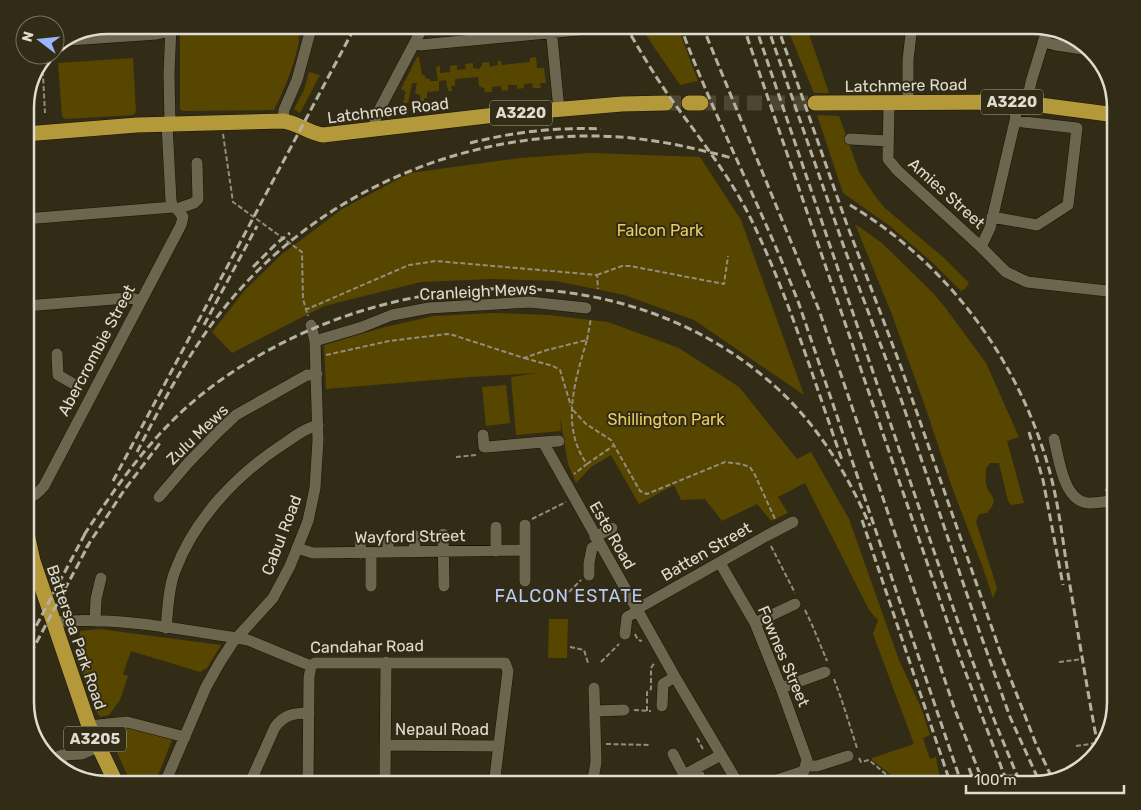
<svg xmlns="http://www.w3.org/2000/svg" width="1141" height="810" viewBox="0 0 1141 810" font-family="Rubik,sans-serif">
	<rect width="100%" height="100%" fill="#322c16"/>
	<path fill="#574600" d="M180,25H286L300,27C299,33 299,40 298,46C293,68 284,90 274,110L183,111L180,109Z
		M456,25H468V31L446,34L449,28L454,30Z
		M639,25H677L698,81L680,85Z
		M786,25H806L829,93H814Z
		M417,57H419L422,75H425V78L430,79V81H438L436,67L440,66V73L450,72V66L457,65V70L466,69L465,64L473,63V68L480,69V67L482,66V63L489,62L490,67L498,65V61H501L502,65L530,62V58L536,57L537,68H544L546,83H540L541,88H533L532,83L524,84V88L517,89V85H508V90L502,91L501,86L492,87V92H485L484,88L479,86L478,77L455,79V86H451L452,91H448L446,80L439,81V91L427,92V98H424V101H421L420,95L415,93L417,83H412L408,103H404L403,101L405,98L404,97L406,92L401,89Z
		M133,58L136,112L133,115L65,119L62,116L58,63Z
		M309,72L320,75L300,113L294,109L304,90Z
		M817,115L839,116L859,172L875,196L885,208L944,258L969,283L965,289L961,291L932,262L890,226L843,193Z
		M590,153L700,157L741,220L804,395L694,320L624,295L556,281L492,279L421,282L324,306L232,353L212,332L245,290L281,255L342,209L410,173L520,158Z
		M855,224L882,243L933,293L944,306L986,363L1019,437L1007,441L1024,503L1011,505L1008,501L999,463H990L986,468C986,473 985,480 986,484C989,497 1001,497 987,513L979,514L976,522L997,588L993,598L983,568L953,490L926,409L891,312Z
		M493,313L549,315L608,322L679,348L739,387L797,459L811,452L849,519L899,660L922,710L930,735L923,738L930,759L936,757L941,785H894L890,774L872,760V758L914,744L873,634L878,620L869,610L805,483L778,497L788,513L771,521L757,504L722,521L705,499L681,500L674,485L639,504L611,455L591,467L576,483L568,464L560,417L561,431L516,435L511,377L538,373L470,377L326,389L324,345L385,327L434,316Z
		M506,385L510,423L486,426L482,387Z
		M549,619H568L567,658H548Z
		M99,629L221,645L207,668L200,672L131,651L123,674L128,676L120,700L109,715L100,717L94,708L75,650L79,649L80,631Z
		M119,726L173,737L156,781L129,779L106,727Z"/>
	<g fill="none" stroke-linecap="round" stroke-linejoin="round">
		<path stroke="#4c4632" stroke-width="11" stroke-dasharray="11 5.5" stroke-linecap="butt" d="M72,383L83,388"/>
		<path stroke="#4c4632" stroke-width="15" stroke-dasharray="15 8" stroke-linecap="butt" d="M666,103H689
			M701,103H815"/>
		<defs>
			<path id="minor" d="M968,25H981
				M551,27L559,110
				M69,40L157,34L170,31
				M1043,42L1056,45L1090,50
				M415,43L420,45L610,27
				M908,102V60L912,25
				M1027,103L1031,82L1047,30
				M889,104L888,159L897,170L981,247L1006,272L1027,282L1116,292
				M283,121L284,110L297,80L312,25
				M167,124L171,201L173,207
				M170,124L169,74L171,26
				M376,129L375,121L377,114L424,25
				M850,139L888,141
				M177,209L194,203L198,199L197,163
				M992,217L1037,225L1068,205L1077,128L1015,121
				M25,219L173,207L177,209
				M981,247L990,228L1015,121L1017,102
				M25,306L127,298L135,299L140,301
				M315,341L362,327L392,315L429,308L530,302L586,308
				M57,354L58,375L72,383
				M483,435L484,447H487L543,442L675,677L739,785
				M1054,439C1059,458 1063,502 1089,503C1098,503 1107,501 1116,501
				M543,442L559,441
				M159,497L188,463L219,431L236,415L307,375L317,374
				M25,498C34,497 38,493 44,486L181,225L183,217L177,209
				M525,525V581
				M443,534L444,586
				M414,535L415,552
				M595,537L612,528
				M388,538V552
				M360,540L361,553
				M297,548L313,553L524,550
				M496,551V527
				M371,553V586
				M720,563L755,623L781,688L807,760L804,771L762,785
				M589,575V563L592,548L599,544
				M637,609L766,536L793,522
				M95,621L96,599L101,578
				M53,622C114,616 177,629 238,638L248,640L311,666L315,663H505L508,671L494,785
				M755,623L795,604
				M166,628C168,610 168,589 175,571C195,518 237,474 285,443C295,436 306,428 318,425
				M625,634L627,617L638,611
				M781,688L825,672
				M662,706L663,684L675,677
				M595,711L624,710
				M89,726L127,722L185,737
				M386,745L498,746
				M673,754L684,775L721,755
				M59,756L66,771
				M51,760L62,755L82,754L98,747
				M807,766H817L848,756
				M164,785L206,687L220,662L233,642L273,598L290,566L308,521L315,488L318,440L315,341L311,325
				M249,785L275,727C284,715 293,713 309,713
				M308,785L309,678L311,666
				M385,785L386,662
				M592,785L596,762L594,688
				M682,785L699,775"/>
			<path id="highway" d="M689,103H701
				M815,103L1017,102L1116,115
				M25,134L137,125L283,121C298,123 309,133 323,135L504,114L622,104L666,103
				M25,524L33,561L89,726L117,785"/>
		</defs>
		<use href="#minor" stroke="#1a1401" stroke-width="12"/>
		<use href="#highway" stroke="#1a1401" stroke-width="16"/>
		<path stroke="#928d7c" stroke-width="2" stroke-dasharray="5 2.5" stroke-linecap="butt" d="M39,75H43L45,113
			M223,134L233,202L302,252L303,299L308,316
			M597,275L622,266H630L724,284L728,256
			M305,310L409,265L436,261L597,275L598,289
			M587,340L591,318
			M326,355L389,341L447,334L453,335L524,358L547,350L587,340C575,380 560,427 587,464L574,474
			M524,358L553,366L560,370L571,406
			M573,410L586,424L611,440L640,491L647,494L725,462L741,464L750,467L755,475L775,519
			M456,457L477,455
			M587,464L613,446
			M1106,491L1107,488H1116
			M532,519L566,502
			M771,546L795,593
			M569,592L581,580
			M805,610L813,627L827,661
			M635,634L638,640L642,641
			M570,647L584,650L588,663
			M601,662L619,644
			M1059,662L1084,659
			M834,679L842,701L857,748
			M634,710L651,711
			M647,711V692L651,689V668L655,662
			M697,738L704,751
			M606,744L651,745
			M1076,746L1103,742
			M859,758L861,762L869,760L888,776L892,785"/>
		<use href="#minor" stroke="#6d664e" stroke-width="11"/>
		<use href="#highway" stroke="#b3993a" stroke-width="15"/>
		<path stroke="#b5b1a1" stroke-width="3" stroke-dasharray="8 4" stroke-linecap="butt" d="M625,25C639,49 653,73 669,96C697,135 727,172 749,215C788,294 813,378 842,460
			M680,25C715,120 763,210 799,304L962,785
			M702,25L819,310L955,710L984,785
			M743,25L956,647L1008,785
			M755,25L958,622L995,722L1021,785
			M767,25L845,250L901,399L979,630L1010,717L1040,783
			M777,25L846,222L901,367L1001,654L1036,744L1053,780
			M470,143C513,132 557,127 601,129
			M850,205C948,264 1018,359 1049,469C1059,505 1063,543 1069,580C1079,638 1088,695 1099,752
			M253,267L277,243L290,233
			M204,325L257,226
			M1029,432L1043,480L1063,585
			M137,452C162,404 187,355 221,312C310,198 451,135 594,136C641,136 687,146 732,158
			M113,481L356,25
			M862,520L951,785
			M84,535C117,485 150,438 196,399C357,267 617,241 778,389C819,427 848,475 870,526
			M86,548L125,489L160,443
			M25,647L87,530
			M25,664L90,542
			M969,768L975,785"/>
	</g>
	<g text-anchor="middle" stroke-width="4" stroke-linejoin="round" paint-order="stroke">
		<g fill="#322c16" stroke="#aca798" stroke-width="1">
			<rect x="981" y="89.5" width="62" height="25" rx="4"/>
			<rect x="490" y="100.5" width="62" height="25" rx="4"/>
			<rect x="64" y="726.5" width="62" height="25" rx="4"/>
		</g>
		<g font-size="15" font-weight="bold" fill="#e0dccf">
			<text x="1012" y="107">A3220</text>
			<text x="521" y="118">A3220</text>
			<text x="95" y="744">A3205</text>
		</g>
		<g font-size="16" fill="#e0dccf" stroke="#322c16">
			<text transform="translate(906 85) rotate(-1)" y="6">Latchmere Road</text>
			<text transform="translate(388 110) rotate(-7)" y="6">Latchmere Road</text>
			<text transform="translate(947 193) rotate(42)" y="6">Amies Street</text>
			<text transform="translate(478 291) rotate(-3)" y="6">Cranleigh Mews</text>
			<text transform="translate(96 350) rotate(-62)" y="6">Abercrombie Street</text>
			<text transform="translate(197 434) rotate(-44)" y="6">Zulu Mews</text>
			<text transform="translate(281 535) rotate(-69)" y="6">Cabul Road</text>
			<text transform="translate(613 535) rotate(60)" y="6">Este Road</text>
			<text transform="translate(410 536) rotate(-1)" y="6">Wayford Street</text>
			<text transform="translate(706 551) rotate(-30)" y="6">Batten Street</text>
			<text transform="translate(77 637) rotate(71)" y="6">Battersea Park Road</text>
			<text transform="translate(367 646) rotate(-1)" y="6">Candahar Road</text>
			<text transform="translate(784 656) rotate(67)" y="6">Fownes Street</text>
			<text x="442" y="735">Nepaul Road</text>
		</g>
		<g font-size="16" fill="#eacd63" stroke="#322c16">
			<text x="660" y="236">Falcon Park</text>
			<text x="666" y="425">Shillington Park</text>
		</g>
		<g font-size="18" letter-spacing="1" fill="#bbccf4" stroke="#322c16">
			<text x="569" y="602">FALCON ESTATE</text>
		</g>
	</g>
	<path d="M0 0H1141V810H0ZM108 34H1033A74 74 0 0 1 1107 108V702A74 74 0 0 1 1033 776H108A74 74 0 0 1 34 702V108A74 74 0 0 1 108 34Z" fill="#322c16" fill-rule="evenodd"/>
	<path fill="none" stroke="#e0dccf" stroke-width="2.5" d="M108 34H1033A74 74 0 0 1 1107 108V702A74 74 0 0 1 1033 776H108A74 74 0 0 1 34 702V108A74 74 0 0 1 108 34Z"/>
	<g transform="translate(40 40) rotate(286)"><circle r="24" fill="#322c16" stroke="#787260"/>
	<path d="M0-4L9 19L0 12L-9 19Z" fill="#99b5fd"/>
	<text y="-8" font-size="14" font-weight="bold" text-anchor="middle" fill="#e0dccf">N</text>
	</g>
	<path d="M966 785v8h158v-8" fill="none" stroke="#e0dccf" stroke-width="2.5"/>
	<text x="974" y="785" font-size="15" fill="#e0dccf" stroke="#322c16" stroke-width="4" paint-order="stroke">100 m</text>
</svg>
